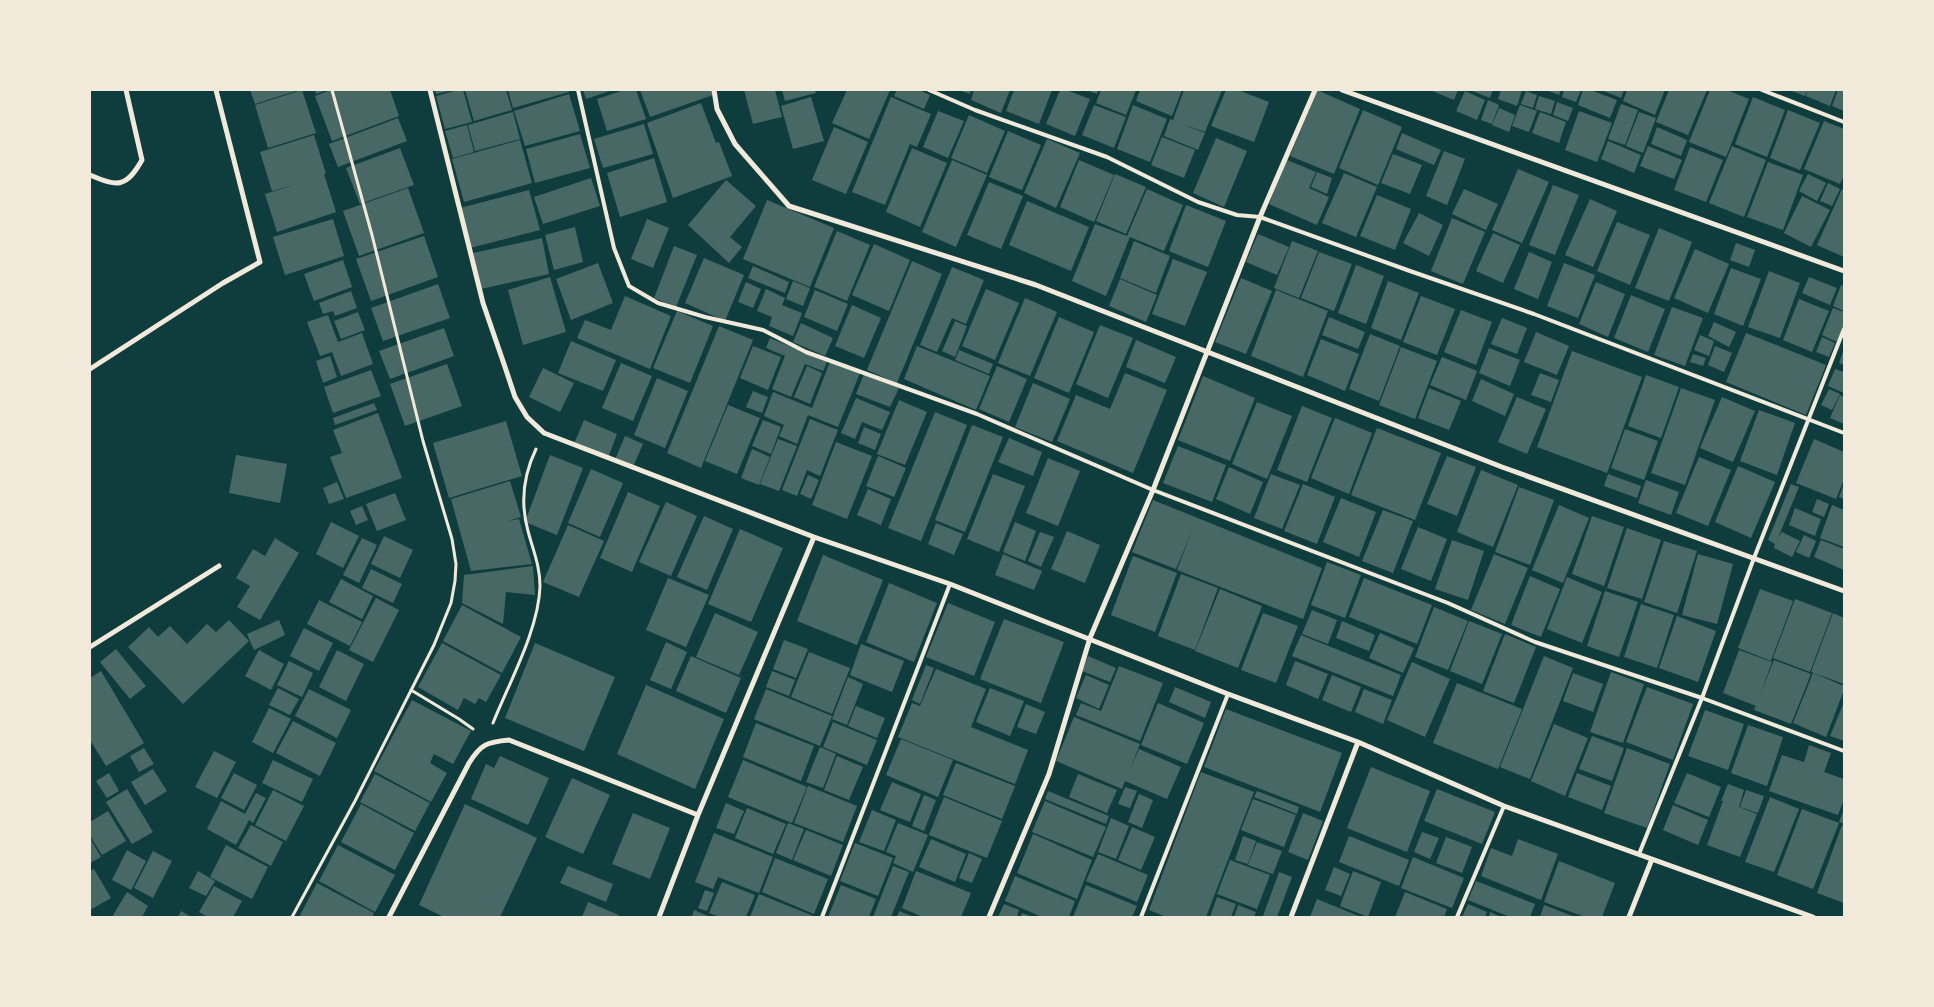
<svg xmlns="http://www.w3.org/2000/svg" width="1934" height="1007" viewBox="0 0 1934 1007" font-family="'Space Grotesk',sans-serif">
	<rect width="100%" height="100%" fill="#0f3d3e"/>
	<path fill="#486865" d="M250,90H299L255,104Z
		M302,90L316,133L268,148L255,105Z
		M315,90H327L316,94Z
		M331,90H390L399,116L332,141L315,96Z
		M435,90H449V91L436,94Z
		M458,90H463L472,122L445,129L436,96Z
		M465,90H506L512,110L474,121Z
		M508,90H569V92L513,108Z
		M583,90H613L586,99Z
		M624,90H636L646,119L607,131L597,99Z
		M640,90H712L713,95L650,117Z
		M744,90H775L782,117L753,124Z
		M782,90H815L816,93L785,101Z
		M847,90H890L869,139L832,123Z
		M897,90H919L930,95L924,109L894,96Z
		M959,90H971L970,94Z
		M974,90H1010L1001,113L971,100Z
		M1014,90H1052L1039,124L1006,111Z
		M1060,90H1066L1090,99L1075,136L1046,124Z
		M1087,90H1098L1097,94Z
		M1101,90H1136L1126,115L1096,103Z
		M1140,90H1182L1172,116L1136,101Z
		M1184,90H1222L1205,132L1182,124L1205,133L1198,150L1164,136L1170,119L1173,120Z
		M1226,90H1238L1269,102L1254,142L1211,126Z
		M1317,90L1360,109L1334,174L1290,156Z
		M1430,90H1458L1454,100Z
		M1470,90H1493L1490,98Z
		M1501,90H1522L1517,106L1498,99Z
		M1546,90H1561L1559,95Z
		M1564,90H1581L1576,102L1562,97Z
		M1583,90H1590L1617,100L1610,118L1578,105Z
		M1601,90H1624L1621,98Z
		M1627,90H1665L1655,115L1623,101Z
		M1669,90H1707L1688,135L1656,122Z
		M1710,90H1727L1749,99L1726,157L1689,142Z
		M1789,90H1808L1805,96Z
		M1808,90H1836L1830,106L1806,96Z
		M1838,90H1844V111L1832,106Z
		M1465,91L1485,100L1477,120L1456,111Z
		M1526,91L1537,95L1533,108L1521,104Z
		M569,94L580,131L525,146L514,111Z
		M1539,96L1555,101L1551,114L1535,109Z
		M811,97L824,141L793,149L781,106Z
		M891,97L931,114L917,147L910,144L885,205L852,192Z
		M1753,97L1785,110L1767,157L1735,144Z
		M1488,100L1499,105L1492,124L1481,120Z
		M1557,102L1573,108L1568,121L1553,115Z
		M701,103L716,143L719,142L732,176L673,198L647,123Z
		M1621,104L1638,110L1625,145L1608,139Z
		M1094,105L1126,117L1114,148L1082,135Z
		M1133,105L1167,119L1150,162L1117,149Z
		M1520,105L1537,111L1529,132L1512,126Z
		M1499,108L1515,115L1509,132L1492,125Z
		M1363,110L1402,127L1378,185L1339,168Z
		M1788,110L1820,123L1800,170L1770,158Z
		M938,111L964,121L948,158L923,147Z
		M1579,111L1612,123L1597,162L1565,150Z
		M513,112L520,139L475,151L468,125Z
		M1540,112L1566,122L1559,143L1532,133Z
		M1639,112L1656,118L1643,153L1626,146Z
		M969,115L1005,131L987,173L951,158Z
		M398,118L407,141L338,167L329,144Z
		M1824,121L1844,129V175L1840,184L1804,169Z
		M644,124L653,154L603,168L594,139Z
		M467,125L474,152L453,158L445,131Z
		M834,127L868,142L846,194L812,180Z
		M1657,127L1687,140L1681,156L1651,144Z
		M1008,131L1041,145L1022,190L989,177Z
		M1402,133L1441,150L1434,165L1396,149Z
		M580,134L590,168L535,183L526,149Z
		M314,135L326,174H324L336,212L277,232L265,194L297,184L272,191L260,152Z
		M1162,137L1195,150L1184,178L1151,165Z
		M1216,138L1247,151L1224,207L1193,193Z
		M1047,139L1080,153L1056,208L1024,193Z
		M520,140L532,183L464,202L452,159Z
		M1608,141L1641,155L1634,173L1601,159Z
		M1648,146L1682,160L1674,179L1640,166Z
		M1732,146L1766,160L1744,217L1709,203Z
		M1690,147L1723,160L1706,202L1674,190Z
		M400,148L414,185L360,204L346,168Z
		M912,148L947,163L920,227L886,212Z
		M1444,151L1465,159L1447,205L1426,196Z
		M1393,154L1422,165L1410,194L1381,183Z
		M654,158L667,202L620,217L607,173Z
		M952,160L987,175L956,247L922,232Z
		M1079,160L1114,175L1094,222L1060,207Z
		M1287,160L1316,172L1309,188L1329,197L1317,225L1269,204Z
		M1768,162L1803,175L1783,230L1747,217Z
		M1518,169L1549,182L1522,243L1492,230Z
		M1317,172L1332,178L1327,194L1311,187Z
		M1344,173L1377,187L1356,237L1322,223Z
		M1115,174L1146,187L1126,234L1096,221Z
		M1808,174L1826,183L1817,201L1799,191Z
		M591,178L600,206L543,224L534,197Z
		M726,180L756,206L730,237L742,247L729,263L688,225Z
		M989,182L1023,196L1001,249L967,235Z
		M1828,183L1840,189L1832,206L1820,201Z
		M1553,185L1579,195L1555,255L1529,245Z
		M408,188L424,233L359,256L343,211Z
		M1147,189L1183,205L1164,251L1130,237L1106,296L1072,281L1095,224L1127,236Z
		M1464,189L1498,204L1486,230L1452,214Z
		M1842,189L1844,190V257L1817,245Z
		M529,190L540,230L470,248L460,208Z
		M1377,195L1411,209L1395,250L1360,236Z
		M1802,196L1830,210L1811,247L1784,233Z
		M1590,199L1617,211L1593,267L1565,255Z
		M767,200L834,228L810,287L743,259Z
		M1027,201L1089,227L1071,271L1009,245Z
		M1186,205L1226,221L1208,267L1169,251Z
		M1419,213L1443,225L1429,256L1403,243Z
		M1452,218L1485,232L1463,284L1431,271Z
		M333,219L344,256L285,275L273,237Z
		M647,219L669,228L653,268L631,259Z
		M1617,222L1650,235L1630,285L1597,271Z
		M575,227L583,262L554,270L545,235Z
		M1659,228L1692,242L1669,301L1635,288Z
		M837,231L870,245L847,301L814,287Z
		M1493,233L1520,245L1503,283L1476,271Z
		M1258,234L1289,247L1277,275L1246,262Z
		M424,236L438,277L371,301L356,259Z
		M542,238L549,274L481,289L473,253Z
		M1134,241L1170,256L1156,293L1120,278Z
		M1292,241L1318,251L1299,298L1274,288Z
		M1736,243L1755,250L1749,267L1730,260Z
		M874,244L910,260L889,311L852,295Z
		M674,246L697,255L676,307L654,298Z
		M1695,249L1729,264L1708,313L1674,298Z
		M1319,252L1352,264L1334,311L1301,298Z
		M1529,252L1552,262L1538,299L1514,289Z
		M704,258L744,275L725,321L685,303Z
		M1173,259L1207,272L1185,326L1152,314Z
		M343,260L352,287L314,301L304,274Z
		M912,261L942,274L897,383L867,370Z
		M598,263L613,303L571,320L556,279Z
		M1564,263L1595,275L1578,318L1547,306Z
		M1356,265L1384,276L1366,324L1338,313Z
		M753,266L789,282L785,293L748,278Z
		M952,267L984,280L966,324L952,318L937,352L920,345Z
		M1731,268L1761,279L1743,326L1714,314Z
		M1769,271L1800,283L1780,338L1748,327Z
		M550,277L566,332L523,345L508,290Z
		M1809,277L1837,288L1830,305L1802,293Z
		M1241,278L1272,291L1246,354L1215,342Z
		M1120,279L1157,295L1146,322L1109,306Z
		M793,281L810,288L803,306L786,299Z
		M1388,281L1419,293L1401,340L1371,328Z
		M746,282L761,289L753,308L738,302Z
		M1596,282L1625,294L1608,337L1579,324Z
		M438,284L450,318L383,341L371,308Z
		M1841,285L1844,286V311L1833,306Z
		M766,289L785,298L782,305L802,313L793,336L769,326L772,317L757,311Z
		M986,289L1019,303L995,360L962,346Z
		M815,290L848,304L837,331L804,317Z
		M1276,290L1328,311L1303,377L1251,356Z
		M351,291L357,308L335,316L333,311L323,314L319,303Z
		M1631,295L1665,309L1648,352L1614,338Z
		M625,296L671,316L650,369L577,338L585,320L611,330Z
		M1421,296L1455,309L1437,355L1403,342Z
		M1025,298L1057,312L1030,376L998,363Z
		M1799,299L1829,311L1812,352L1783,340Z
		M852,305L881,318L864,358L835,346Z
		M1672,307L1703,318L1685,366L1654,355Z
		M1833,308L1844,312V325L1837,342L1822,335Z
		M1461,310L1492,322L1476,365L1444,352Z
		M677,311L713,326L690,383L653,368Z
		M358,312L365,330L341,339L334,321Z
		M328,315L338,342L362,333L373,364L341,376L332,352L320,356L307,322Z
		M1059,317L1094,332L1069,393L1034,378Z
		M1329,317L1365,332L1358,349L1322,335Z
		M1502,318L1527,328L1517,354L1491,344Z
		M955,321L967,326L955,357L942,351Z
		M1714,322L1736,332L1729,347L1708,336Z
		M801,323L833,338L825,356L793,342Z
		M1100,325L1133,338L1108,398L1076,384Z
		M719,326L753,340L701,468L667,453Z
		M444,328L454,356L390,379L379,351Z
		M1536,332L1569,346L1557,375L1524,362Z
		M1746,333L1826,365L1806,415L1726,382Z
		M1370,334L1400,346L1379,401L1349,389Z
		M1700,335L1714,341L1709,356L1694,350Z
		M1822,337L1835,343L1829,357L1816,352Z
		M770,338L827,362L823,371L805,364L791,397L772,389L785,356L766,348Z
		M1321,339L1359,354L1345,391L1307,375Z
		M1136,340L1176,357L1165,383L1126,367Z
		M571,341L616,360L603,391L558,373Z
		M753,346L781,357L768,390L740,378Z
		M917,346L990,376L976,410L904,379Z
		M1715,346L1732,353L1724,372L1708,365Z
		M1401,347L1437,361L1415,419L1379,405Z
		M1489,348L1520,360L1510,386L1479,373Z
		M1844,349V365L1839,363Z
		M959,350L993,364L989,374L955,360Z
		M1572,351L1642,377L1607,473L1537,447Z
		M1693,354L1706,358L1703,366L1690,362Z
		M330,356L337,377L323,383L316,361Z
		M1442,357L1477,371L1466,400L1430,385Z
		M830,362L860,373L838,427L808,415L797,444L779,436L784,425L764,416L773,392L812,408Z
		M621,363L652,376L633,421L602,408Z
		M447,364L462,406L405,426L390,384Z
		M807,366L822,373L810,404L794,397Z
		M997,366L1027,379L1009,422L979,409Z
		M543,368L574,383L560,412L529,397Z
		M1835,369L1844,372V393L1828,386Z
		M371,370L381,396L333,413L324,387Z
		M1125,373L1167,390L1133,473L1057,441L1076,395L1110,409Z
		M1540,373L1559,380L1551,402L1531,395Z
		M864,374L899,388L890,407L856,394Z
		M1646,375L1679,387L1661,438L1628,426Z
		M1203,376L1255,398L1230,461L1178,440Z
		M657,378L688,391L665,448L634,435Z
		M1481,379L1514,394L1505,416L1472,401Z
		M1033,383L1070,399L1052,442L1015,427Z
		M1429,388L1461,401L1449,430L1418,418Z
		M1681,388L1715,400L1685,485L1651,473Z
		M1829,389L1840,394L1832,410L1821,405Z
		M753,391L768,397L762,413L746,407Z
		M1840,395L1844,397V424L1830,418Z
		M1517,397L1546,409L1527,454L1498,442Z
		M1722,397L1755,411L1733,462L1700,448Z
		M856,398L890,412L882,430L862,422L855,439L841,433Z
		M899,400L927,412L905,465L877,454Z
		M1257,402L1292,416L1267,479L1232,464Z
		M374,403L377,410L335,425L333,418Z
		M728,405L760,418L737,474L705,461Z
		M1302,406L1332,418L1307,482L1277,470Z
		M1759,410L1795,423L1777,475L1740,461Z
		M935,412L967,425L921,541L888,528Z
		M378,413L402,478L346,498L330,457L342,453L333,430Z
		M1335,418L1372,433L1349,494L1311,478Z
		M810,419L838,430L820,476L807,470L797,496L782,490Z
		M584,420L617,434L608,458L574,444Z
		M763,420L781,427L771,454L752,446Z
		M506,421L522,476L449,498L433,443Z
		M972,425L1003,437L965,532L935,520Z
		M864,427L881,434L875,450L858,443Z
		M1377,428L1441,453L1415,520L1351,495Z
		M1625,429L1658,441L1644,480L1611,468Z
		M625,436L643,444L632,469L614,462Z
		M1009,438L1042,452L1033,476L998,462Z
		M778,439L797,446L779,491L760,484Z
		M1814,439L1844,452V479L1836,499L1796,483Z
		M836,442L872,456L847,519L812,505Z
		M1178,446L1226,465L1212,502L1163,483Z
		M752,449L770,457L759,485L741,478Z
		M236,455L287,464L280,503L229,493Z
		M550,455L583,468L557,535L525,522Z
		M878,456L906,468L894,497L866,486Z
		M1447,456L1476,467L1457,516L1427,504Z
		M1699,457L1731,470L1708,526L1676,513Z
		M1048,458L1080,471L1058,526L1026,513Z
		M1738,466L1775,482L1751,538L1715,522Z
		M1229,467L1263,482L1250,514L1216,499Z
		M591,469L623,483L600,537L568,523Z
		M1481,470L1518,485L1493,547L1457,532Z
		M993,474L1025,486L999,552L967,539Z
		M1271,474L1300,485L1282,529L1254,518Z
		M1608,474L1641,486L1637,498L1604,486Z
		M808,475L819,480L811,499L800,494Z
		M1646,480L1679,492L1671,515L1638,503Z
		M510,481L521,517L508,521L519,519L532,564L471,571L451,499Z
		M337,482L344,499L329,504L323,488Z
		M1303,484L1335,497L1317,544L1284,531Z
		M1791,484L1799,487L1778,538L1782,532L1800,541L1792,557L1774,548L1775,544L1768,540Z
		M1844,484V499L1839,497Z
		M1519,487L1554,500L1530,565L1495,552Z
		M868,489L891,499L881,525L857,515Z
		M628,492L660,506L632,572L600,558Z
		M395,493L406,520L377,531L366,504Z
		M1341,498L1376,512L1359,557L1323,542Z
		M1817,499L1829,504L1824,517L1812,512Z
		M1153,500L1322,568L1303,619L1177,570L1192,531L1176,569L1132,552Z
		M666,502L697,516L671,576L639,562Z
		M1559,505L1589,518L1563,583L1532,570Z
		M1832,505L1844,510V547L1820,538Z
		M362,506L368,520L356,525L350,511Z
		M1795,508L1821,519L1815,536L1789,525Z
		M1383,510L1413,521L1393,573L1362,561Z
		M704,516L733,529L707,590L677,577Z
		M1592,516L1624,527L1604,586L1572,574Z
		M331,522L359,536L343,568L316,554Z
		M1015,522L1036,531L1025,561L1003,552Z
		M936,523L963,534L954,555L928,544Z
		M568,525L604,541L579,597L543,582Z
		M1418,527L1447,539L1431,581L1401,569Z
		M1627,528L1661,540L1642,599L1607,588Z
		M740,529L783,548L751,622L708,604Z
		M1067,531L1100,545L1085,583L1051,569Z
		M1040,532L1054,537L1041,567L1028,561Z
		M1804,535L1816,541L1809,558L1796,552Z
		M384,536L413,550L400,578L371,564Z
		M275,538L299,553L260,620L237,607L250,586L236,578L253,549L265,556Z
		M362,538L377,545L359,583L343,575Z
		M1452,540L1484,551L1468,600L1435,589Z
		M1821,540L1844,549V570L1814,557Z
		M1664,541L1697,551L1677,613L1644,602Z
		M1003,554L1042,571L1034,590L995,575Z
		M1494,554L1528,568L1505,624L1471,610Z
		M1698,554L1733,564L1717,624L1682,615Z
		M823,555L883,580L857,645L797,621Z
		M1133,556L1177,573L1155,632L1111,615Z
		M1327,562L1361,575L1345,618L1311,605Z
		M533,566L535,595L506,592L503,624L462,603L464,575Z
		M371,569L402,584L393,603L362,588Z
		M1181,574L1218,588L1195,650L1158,636Z
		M1530,576L1560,589L1541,637L1511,625Z
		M1567,577L1602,592L1582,643L1547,629Z
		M668,578L709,595L686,647L646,630Z
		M1364,578L1432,605L1417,644L1349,617Z
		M341,579L373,596L362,619L329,602Z
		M889,583L937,603L914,662L866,642Z
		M1220,589L1262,606L1238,668L1195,651Z
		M1760,589L1793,601L1771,661L1738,648Z
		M1605,591L1638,602L1619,657L1587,646Z
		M376,598L399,610L373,662L349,650Z
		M1795,599L1832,613L1810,672L1773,658Z
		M319,600L362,622L350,646L307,624Z
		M948,603L995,622L974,676L926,657Z
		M1641,604L1674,615L1657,668L1624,657Z
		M462,605L521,637L502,673L443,641Z
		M1434,607L1468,621L1448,670L1415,657Z
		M1312,610L1337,620L1328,644L1302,634Z
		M715,613L758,632L739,675L696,657Z
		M1263,613L1298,626L1276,683L1241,670Z
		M1833,613L1844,618V684L1811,672Z
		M1677,616L1716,631L1698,682L1659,668Z
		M1004,619L1064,642L1041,703L980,679Z
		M229,620L249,641L183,704L128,647L149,627L158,637L170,626L187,644L207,624L216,632Z
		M279,620L285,635L254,650L247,634Z
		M1342,621L1375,635L1369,651L1336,638Z
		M1469,621L1502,634L1482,684L1450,671Z
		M304,628L333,643L319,671L290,656Z
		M1380,633L1414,648L1403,673L1369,658Z
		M1505,634L1536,647L1514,703L1483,691Z
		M1301,635L1401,675L1393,696L1292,656Z
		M784,640L808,649L796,678L773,669Z
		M666,642L687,652L671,689L650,680Z
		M442,643L501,675L486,702L479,698L475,704L464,698L458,710L418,687Z
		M535,643L615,677L584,751L505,718Z
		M861,644L904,661L892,692L850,675Z
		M116,649L146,686L130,699L100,662Z
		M259,650L284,664L271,690L245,676Z
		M337,650L364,664L346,701L319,687Z
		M1739,650L1772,662L1756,706L1723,693Z
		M809,652L850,668L832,714L791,697Z
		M691,656L741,678L726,713L676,691Z
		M1088,656L1116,668L1110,682L1082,671Z
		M1544,656L1573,668L1530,779L1500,767Z
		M1774,660L1811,674L1791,724L1754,710Z
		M289,661L313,673L302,697L277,685Z
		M1295,661L1328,674L1318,699L1286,685Z
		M1412,662L1450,679L1425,737L1387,720Z
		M926,665L934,668L920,704L912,700Z
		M1119,666L1163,683L1140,741L1076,715L1081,703L1101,711Z
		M936,669L986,689L971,727L1028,750L1015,784L898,737L912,703L920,706Z
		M101,671L144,743L106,766L90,740V678Z
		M772,671L795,680L789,696L766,687Z
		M1611,672L1644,684L1623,743L1590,732Z
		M1573,673L1603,684L1593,712L1563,701Z
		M1813,673L1844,686V690L1826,737L1793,723Z
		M1086,675L1109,685L1099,709L1076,698Z
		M1332,675L1361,687L1351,712L1322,700Z
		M848,677L863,684L847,725L832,719Z
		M1457,683L1522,709L1498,769L1433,743Z
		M646,685L724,719L695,789L617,754Z
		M1175,687L1211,702L1205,718L1169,702Z
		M1647,687L1693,704L1673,760L1626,742Z
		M278,688L299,699L290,715L269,705Z
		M990,688L1024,701L1010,736L976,722Z
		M309,689L351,710L337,738L295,716Z
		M766,689L832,716L820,746L754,719Z
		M1364,689L1392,700L1383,724L1355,712Z
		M412,700L471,731L453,764L434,754L430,763L447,773L431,802L374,771Z
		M1844,702V741L1830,736Z
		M1158,703L1204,723L1187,764L1141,745Z
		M1026,704L1045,712L1036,734L1017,727Z
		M856,706L885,718L877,738L848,726Z
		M269,708L291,719L273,753L252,742Z
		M1226,709L1342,753L1320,812L1204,767Z
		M1705,710L1744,724L1728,770L1688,756Z
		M1074,717L1140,744L1129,772L1139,749L1181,767L1167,799L1125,781L1122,789L1056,761Z
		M293,721L336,743L320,776L276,753Z
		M833,722L877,740L867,765L823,747Z
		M756,723L814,746L801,781L743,757Z
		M1554,724L1588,738L1565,796L1531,781Z
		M1748,725L1783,737L1767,786L1731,773Z
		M1592,736L1624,748L1612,781L1579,769Z
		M901,739L953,760L938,797L886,775Z
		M1809,745L1831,753L1824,772L1844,779V799L1838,815L1769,791L1782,755L1804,762Z
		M820,747L836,754L823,788L806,782Z
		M144,748L154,764L139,772L130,756Z
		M1627,748L1670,764L1647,828L1604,813Z
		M214,751L236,762L217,798L195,787Z
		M500,756L549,778L528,825L471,799L486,764L494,768Z
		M837,756L863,767L849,800L824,790Z
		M273,760L313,779L302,802L262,783Z
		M743,760L807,787L792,823L728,797Z
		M956,763L1015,786L1002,819L943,795Z
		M1371,767L1430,791L1407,852L1347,828Z
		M153,769L167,791L145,805L131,782Z
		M1201,772L1254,792L1206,917H1166L1149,910Z
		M109,773L119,791L107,798L96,781Z
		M234,773L257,785L244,810L221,798Z
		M1577,773L1611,786L1602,810L1568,797Z
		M1687,773L1721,787L1709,817L1674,803Z
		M375,774L430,803L415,831L360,802Z
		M1078,774L1117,790L1107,813L1069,797Z
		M572,778L610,795L583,854L545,837Z
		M892,782L921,794L910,822L880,810Z
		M1728,784L1744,790L1739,807L1757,814L1740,857L1707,845L1723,801H1721Z
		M808,786L857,806L843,842L794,823Z
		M1125,787L1137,791L1130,808L1118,804Z
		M127,789L153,832L132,844L106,802Z
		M1437,789L1495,812L1482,844L1424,821Z
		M273,790L304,806L286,841L255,825Z
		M1746,790L1764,796L1758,813L1740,807Z
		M1048,791L1109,816L1106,824L1045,799Z
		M1257,791L1299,807L1297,814L1254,797Z
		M256,793L266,798L253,823L249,820L236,845L207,829L221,801L245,814Z
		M1139,794L1153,800L1142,828L1128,822Z
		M924,795L936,800L924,831L912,826Z
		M944,797L1002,821L987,858L929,835Z
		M1770,797L1799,809L1774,872L1745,862Z
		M1253,799L1296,815L1284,847L1241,830Z
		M1045,801L1106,827L1093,857L1032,832Z
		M726,803L744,811L734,834L716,828Z
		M361,804L414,833L395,870L341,842Z
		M465,804L537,838L500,917H444L419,905Z
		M1673,805L1708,820L1698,845L1663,830Z
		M747,808L786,824L773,854L735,838Z
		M1802,809L1839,823L1813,889L1777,875Z
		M1844,809V824L1839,822Z
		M872,810L896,820L884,851L859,842Z
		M108,811L126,841L102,855L90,836V822Z
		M633,813L670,828L650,879L612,864Z
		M1303,813L1323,821L1308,860L1288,852Z
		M1111,818L1129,826L1116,859L1098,852Z
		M788,823L804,829L792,860L776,853Z
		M898,823L928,835L913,872L893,863L896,856L886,852Z
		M251,825L283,842L271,866L238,848Z
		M1842,825H1844V903L1817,893Z
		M1132,827L1155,837L1141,870L1118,860Z
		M806,830L843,845L831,876L793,860Z
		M1422,832L1439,838L1430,859L1414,852Z
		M714,833L773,857L759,893L718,877L713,889L695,882Z
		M1033,834L1092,860L1077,899L1017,873Z
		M1243,836L1256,841L1248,864L1235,860Z
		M1349,836L1409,860L1399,886L1339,862Z
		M1446,837L1472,847L1462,873L1436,863Z
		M90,838L101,857L90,863Z
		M931,839L966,854L955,882L919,867Z
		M1518,839L1558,854L1541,900L1481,876L1491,848L1512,856Z
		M1257,842L1282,851L1273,874L1248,865Z
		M855,843L893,858L878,896L840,881Z
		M226,845L268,867L252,899L210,877Z
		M338,845L395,875L375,912L319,881Z
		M127,850L146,861L131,890L112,880Z
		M153,851L172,861L153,898L134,888Z
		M969,853L982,859L972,883L959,878Z
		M1098,854L1148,875L1137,902L1086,881Z
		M1413,857L1464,878L1452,908L1401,888Z
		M775,858L828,879L814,914L762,892Z
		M1230,860L1270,875L1257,909L1217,894Z
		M1559,861L1615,883L1602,917H1585L1544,902Z
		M568,866L613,884L606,902L560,883Z
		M893,866L909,872L891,917H873Z
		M1334,867L1350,874L1341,896L1325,890Z
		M94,869L111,898L90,910V871Z
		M198,871L215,881L206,896L189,888Z
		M916,871L971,893L961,917H923L902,908Z
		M1353,871L1381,882L1368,917L1340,906Z
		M1279,872L1292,877L1277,917H1266L1263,916Z
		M1015,876L1075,901L1069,917H1042L1005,901Z
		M1476,881L1535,904L1530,917H1510L1468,900Z
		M722,882L755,895L746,917H720L709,913Z
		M317,883L374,913L372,917H303L300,915Z
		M841,885L876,899L869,917H828Z
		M1086,885L1137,906L1132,917H1073Z
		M214,886L242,901L233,917H208L199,912Z
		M705,890L714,893L707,911L698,908Z
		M127,892L148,906L142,917H112Z
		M1405,892L1447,909L1444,917H1395Z
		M759,894L816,917H750Z
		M1217,897L1236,904L1231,917H1210Z
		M1317,899L1361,917H1310Z
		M588,902L619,915L618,917H582Z
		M1004,904L1019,910L1017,917H998Z
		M1468,904L1487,912L1485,917H1462Z
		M1238,905L1256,912L1254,917H1234Z
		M1544,905L1575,917H1540Z
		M694,910L710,917H692Z
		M181,911L191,917H178Z
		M899,911L914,917H897Z
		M1490,912L1501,917H1489Z
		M1022,913L1033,917H1020Z"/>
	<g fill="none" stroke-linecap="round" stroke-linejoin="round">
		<path stroke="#f1e9da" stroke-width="3" d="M411,690L459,719L473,729
			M493,723C509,683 539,629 540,586C540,566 533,550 528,531C520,502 523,476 536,449
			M292,917L355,801L434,645L451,603L455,581L456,564L452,539L423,441L372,235L332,90"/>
		<path stroke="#f1e9da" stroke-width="4" d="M578,90L614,248L629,286L658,303L705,317L763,330L806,352L977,414L1153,490L1448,603L1535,642L1702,698L1844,751
			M929,90L975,110L1107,157L1198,202L1237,215L1260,217L1410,271L1534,314L1844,433
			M1762,90L1844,122
			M1639,854L1702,698L1754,558L1844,329
			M822,917L950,584
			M1141,917L1228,694
			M1457,917L1504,806"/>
		<path stroke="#f1e9da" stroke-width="5" d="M430,90L483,303L505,367L515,397L527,417L544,433L814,537L950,584L1228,694L1358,742L1504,806L1813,917
			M714,90L717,109L735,144L789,206L1036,285L1502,467L1844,591
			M1342,90L1844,271
			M90,175C118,187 126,188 142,160L126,90
			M90,369L223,283L260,262L216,90
			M90,647L219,566
			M389,917L469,763C481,744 487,742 509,740L698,815
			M659,917L698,815L814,537
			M989,917L1049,774L1090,638L1153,490L1260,217L1315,90
			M1291,917L1358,742
			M1629,917L1652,859"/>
	</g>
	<rect width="1934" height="1007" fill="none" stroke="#f1e9da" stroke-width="182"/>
</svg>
